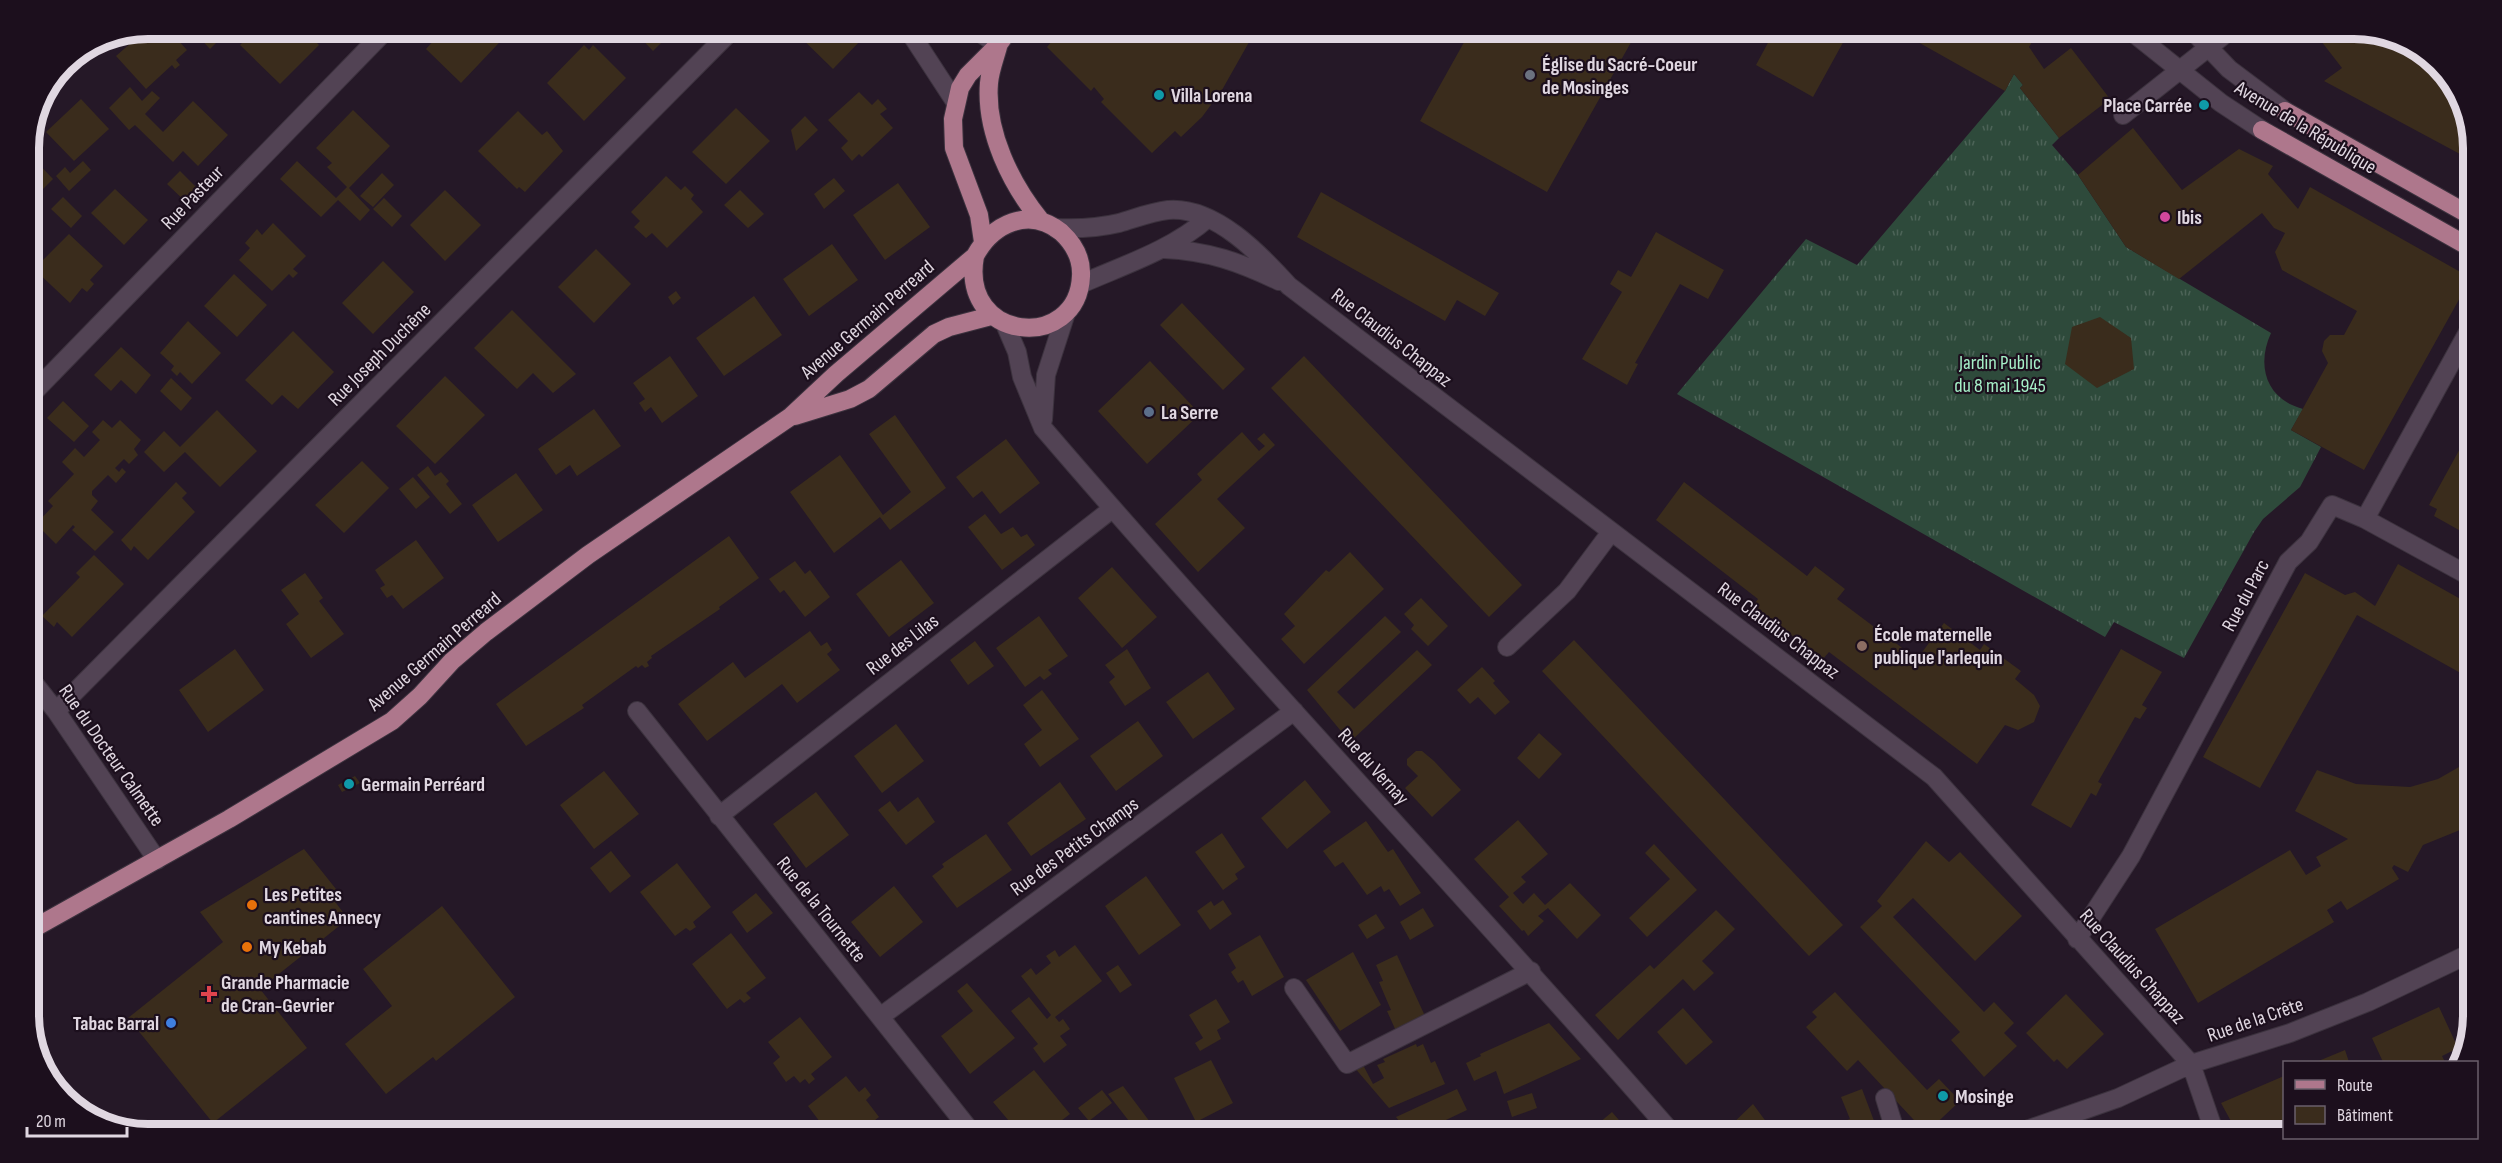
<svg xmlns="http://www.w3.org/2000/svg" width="2502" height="1163" viewBox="0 0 2502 1163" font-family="'Sofia Sans Condensed',sans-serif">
	<defs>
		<pattern id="grass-tufts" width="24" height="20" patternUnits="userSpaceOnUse" patternTransform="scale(1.5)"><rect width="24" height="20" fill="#2e4a3b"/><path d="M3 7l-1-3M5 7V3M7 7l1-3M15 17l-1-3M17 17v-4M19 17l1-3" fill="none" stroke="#4c6357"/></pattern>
	</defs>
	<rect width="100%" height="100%" fill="#251827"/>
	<path fill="url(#grass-tufts)" d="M2014,74L2023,85L2020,88L2059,138L2052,145L2078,175L2126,247L2271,333C2256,366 2266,399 2303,409L2291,430L2321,447L2300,487L2263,519L2254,532L2184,658L2114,622L2105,637L1677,394L1806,239L1857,265L2005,91Z"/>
	<path fill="#3a2c1c" d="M148,28H167L187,50L176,60L180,65L175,69L172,65L146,89L116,56Z
		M196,28H231L210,49L193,31Z
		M257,28H302L319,45L280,84L240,45Z
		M445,28H513L461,83L426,49Z
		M631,28H676L653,51Z
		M791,28H856L864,37L833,69Z
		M1063,28H1257L1222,90L1202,117L1181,137L1175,131L1152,153L1101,102L1104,99L1094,87L1091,91L1047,47Z
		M1472,28H1639L1547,192L1420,121Z
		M1776,28H1851L1813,97L1756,65Z
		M1893,28H2024L2036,35L2029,47L2044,69L2071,48L2110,99L2059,138L2020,88L2023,85L2014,74L2005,91Z
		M2311,28H2354L2398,37L2408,51L2437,68L2445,75L2441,84L2457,93L2473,140V161L2324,81L2342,68Z
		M584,45L589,50L593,45L626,78L584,121L547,83Z
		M130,87L142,101L152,91L160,98L145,114L163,132L193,101L228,135L198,166L183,151L173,162L135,125L129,130L109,108Z
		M859,92L872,105L878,99L887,109L880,114L893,128L862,157L859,154L852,161L841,148L848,141L828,120Z
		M81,99L109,129L74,161L46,132Z
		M736,108L770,141L726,184L692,152Z
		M353,110L390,146L349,188L370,210L360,221L338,200L321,217L280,179L297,161L336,198L347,187L327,167L332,163L316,148Z
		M518,111L542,135L547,131L563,151L525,192L519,187L517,189L478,151Z
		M805,116L818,130L796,151L791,130Z
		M2133,128L2182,190L2239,149L2273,166L2268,174L2298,209L2310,187L2471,278L2364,470L2291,430L2328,363L2322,351L2324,341L2330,335H2344L2357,311L2282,270L2275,252L2285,233L2274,228L2262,213L2179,279L2126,247L2078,175Z
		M29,154L53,179L29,203Z
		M83,161L91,170L69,191L56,176L65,167L70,173Z
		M180,171L200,191L188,204L167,184Z
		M382,173L394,185L373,207L360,196Z
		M666,176L681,190L685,186L694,195L691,199L703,212L667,248L652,233L646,238L634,227L640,221L631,212Z
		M834,178L845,191L824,209L814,194Z
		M898,183L930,227L885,260L853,215Z
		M115,189L148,220L124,245L91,213Z
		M445,190L481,225L445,261L410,225Z
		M740,190L764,214L748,228L724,205Z
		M1321,192L1499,293L1485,316L1457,300L1445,321L1297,237Z
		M63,197L82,216L71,228L51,209Z
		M384,198L402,216L392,227L373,209Z
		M273,223L306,256L293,269L298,273L293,278L289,274L272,291L239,260L250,248L245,243L257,229L262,235Z
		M1656,232L1724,270L1708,299L1680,284L1635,363L1638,364L1627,385L1582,359L1622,292L1610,284L1618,270L1631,277Z
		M69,234L103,266L90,280L94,284L87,292L82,288L70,303L34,269Z
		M832,244L858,280L809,316L783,279Z
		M596,249L631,284L594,323L558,287Z
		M383,261L414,292L373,334L342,303Z
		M234,274L267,305L237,337L204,306Z
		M676,291L681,298L673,305L668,297Z
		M754,296L782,335L724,376L696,338Z
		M1182,303L1245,369L1223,390L1160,325Z
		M512,310L576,374L553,393L533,373L517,389L474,348Z
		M2100,317L2131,338L2134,369L2097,388L2065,364L2072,327Z
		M188,321L221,353L192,384L180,372L177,376L171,370L174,366L160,353Z
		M293,331L334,372L298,409L282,395L272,405L245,380Z
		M121,347L151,375L136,394L121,380L111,391L94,375Z
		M670,356L698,396L662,423L651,407L645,412L639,403L645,399L633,383Z
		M1304,356L1522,585L1489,617L1271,388Z
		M1150,361L1200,414L1147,464L1098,411Z
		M445,376L485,415L435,464L396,426Z
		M171,378L192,398L181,411L160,391Z
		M2473,399V530L2470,528L2466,534L2434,516L2437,509L2429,505L2473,425L2463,420Z
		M63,401L89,426L74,442L47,418Z
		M594,409L621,446L577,476L570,465L556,475L538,449Z
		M217,410L257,451L220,487L185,452L164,472L144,452L164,431L180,447Z
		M895,415L946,488L890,530L880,517L834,553L790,492L840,455L883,515L911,492L869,434Z
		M103,420L112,428L120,420L141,440L134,449L138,455L129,464L124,459L115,468L119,472L122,468L126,472L116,483L108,475L92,491V495L98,501L91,510L114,532L95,551L72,530L75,527L73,525L56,544L36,524L53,506L48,501L74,474L62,462L75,448L84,457L100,440L92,432Z
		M1242,432L1259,451L1265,446L1257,439L1264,433L1275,445L1217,499L1245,528L1198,572L1155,524L1202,480L1197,474Z
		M1006,439L1040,483L1000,514L982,491L973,498L956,477Z
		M362,461L389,488L344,533L315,505Z
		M428,466L435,476L441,472L449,481L446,484L462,504L450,514L417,475Z
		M516,473L543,510L498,542L472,505Z
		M413,477L430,497L416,509L399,489Z
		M176,482L187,493L182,498L195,512L148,560L134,546L131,551L121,540Z
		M1684,482L1807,576L1815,566L1845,589L1837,599L1917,659L1944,623L1980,650L1984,644L2021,671L2015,679L2034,695L2040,706L2034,722L2018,730L2005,725L1977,764L1829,652L1823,659L1753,606L1758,599L1656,520Z
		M985,514L1001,534L1013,527L1021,537L1027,534L1035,545L1002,570L968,527Z
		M29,524L40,535L29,547Z
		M729,536L759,578L719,607L720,609L651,656L652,658L647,662L649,666L645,668L642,665L638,668L636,666L582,705L584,708L526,746L496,704Z
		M416,540L444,578L403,609L392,595L387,598L380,588L385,585L375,570Z
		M1350,552L1384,589L1304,664L1281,639L1295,626L1284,614L1326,570L1329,572Z
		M94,555L124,584L72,637L57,622L54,627L42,616L80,577L76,573Z
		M901,560L934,603L889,637L856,594Z
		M795,561L805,574L810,570L830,597L805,617L784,590L780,593L769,579Z
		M2398,564L2473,606V680L2357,615L2260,788L2203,757L2305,573L2345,595L2355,592L2375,606Z
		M1112,567L1157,617L1122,648L1078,598Z
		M305,573L323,598L319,601L344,634L311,658L286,624L299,614L281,590Z
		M29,597L39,607L29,618Z
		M1421,598L1448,626L1428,646L1411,629L1414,625L1404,614Z
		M1039,616L1068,656L1048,670L1052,674L1044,680L1040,676L1025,687L996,648Z
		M1385,616L1401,632L1337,692L1354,709L1417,650L1432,665L1350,742L1307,690Z
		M810,631L821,646L827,642L832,650L827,654L840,670L797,703L782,684L707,741L678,704L733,662L745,678Z
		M1574,640L1843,925L1809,956L1542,671Z
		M975,641L994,666L968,685L950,660Z
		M235,649L264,690L208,732L179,690Z
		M1127,649L1151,688L1125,706L1109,682L1115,677L1105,665Z
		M2121,649L2162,672L2142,705L2147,708L2140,719L2135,717L2098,782L2102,784L2096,796L2091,793L2071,828L2031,805Z
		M1482,667L1495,681L1493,683L1510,702L1495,715L1478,697L1470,704L1457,690Z
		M1208,672L1235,709L1193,739L1166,702Z
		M1042,690L1079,739L1040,767L1024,744L1042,730L1023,705Z
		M1138,721L1163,756L1116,791L1090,756Z
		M896,724L924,761L882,793L854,756Z
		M1539,733L1562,754L1539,779L1517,758Z
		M1416,751H1422L1434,761L1461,790L1432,817L1405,788L1418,776L1407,765V759Z
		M2473,759V837L2460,830L2423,845L2408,872L2394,865L2392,868L2399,879L2347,910L2341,901L2327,910L2334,922L2198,1003L2155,929L2290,850L2306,875L2321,866L2316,857L2348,839L2295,811L2317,770L2356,784L2410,787L2438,779Z
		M604,771L639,814L594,849L560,805Z
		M355,776L360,783L342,792L338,785Z
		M1305,780L1331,812L1287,849L1261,818Z
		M1060,782L1086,819L1031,856L1007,823Z
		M816,792L849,835L806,868L773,824Z
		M918,797L935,822L906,845L878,810L890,801L898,812Z
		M29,810L43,832L29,841Z
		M1518,820L1548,854L1521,877L1526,882L1513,893L1523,904L1534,893L1545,905L1570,883L1601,915L1577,939L1548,908L1538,916L1544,921L1528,936L1524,930L1522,931L1499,906L1509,897L1474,859Z
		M1366,821L1388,852L1393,849L1421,893L1400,906L1389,889L1384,892L1381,886L1367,895L1343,862L1335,867L1323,851Z
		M1222,833L1245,867L1235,874L1238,879L1223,890L1195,852Z
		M986,834L1012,870L957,908L932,876L944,867L942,864Z
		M1926,841L1949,862L1960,852L2022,916L1975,961L1913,898L1893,917L1984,1012L1994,1002L2014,1023L2004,1033L2017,1046L1984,1077L1951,1040L1960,1032L1860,927L1882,906L1877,901Z
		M1654,844L1697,890L1647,937L1629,918L1670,879L1645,853Z
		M304,849L340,894L333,899L348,919L260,989L307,1048L213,1123L128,1018L223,942L200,912Z
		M611,851L631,876L610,893L590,868Z
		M677,863L711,907L693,922L696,927L690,931L686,928L675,936L640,892Z
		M1146,876L1181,925L1139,955L1105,906Z
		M894,886L923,922L880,957L851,922Z
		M756,893L773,913L747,933L732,912Z
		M1223,900L1232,914L1210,930L1197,911L1211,901L1214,906Z
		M442,906L515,997L436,1061L433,1057L386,1094L345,1044L392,1006L363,969Z
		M1423,908L1434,926L1410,940L1400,922Z
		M1716,910L1735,929L1702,961L1714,973L1694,991L1683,979L1618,1040L1595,1015L1650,965L1654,969Z
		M1376,914L1385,928L1367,939L1358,925Z
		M731,933L766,978L746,993L751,998L744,1003L740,999L727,1009L692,964Z
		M1260,935L1284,977L1252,996L1243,980L1238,983L1231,972L1236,968L1228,954Z
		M1075,945L1102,981L1055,1017L1059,1022L1063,1019L1070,1029L1060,1036L1067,1045L1044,1063L1033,1048L1038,1044L1011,1011L1029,997L1047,1019L1051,1015L1021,976L1031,968L1036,975L1051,963L1046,956L1055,950L1059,957Z
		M1353,952L1381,1005L1340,1031L1306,980Z
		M1397,955L1425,1016L1396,1031L1387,1011L1391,1010L1379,982L1383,981L1376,965Z
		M1118,965L1132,985L1120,993L1106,973Z
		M967,983L1015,1038L970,1074L941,1036L973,1011L957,991Z
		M1835,992L1927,1090L1939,1079L1960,1101L1926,1133L1858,1060L1847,1071L1806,1027L1817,1017L1812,1012Z
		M2066,994L2104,1034L2067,1069L2057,1059L2054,1062L2026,1033Z
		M1216,999L1230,1022L1217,1030L1221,1039L1200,1051L1195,1043L1203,1038L1189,1015Z
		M2439,1007L2458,1048L2442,1056L2445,1062H2383L2372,1038Z
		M1683,1008L1713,1042L1686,1065L1657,1032Z
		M800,1017L832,1057L811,1074L815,1079L809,1084L805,1079L800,1083L794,1076L786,1082L773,1063L780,1057L768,1042Z
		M1549,1023L1581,1059L1504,1094L1496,1071L1474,1081L1466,1063L1481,1056L1480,1054Z
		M1416,1044L1417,1047L1423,1044L1431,1063L1435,1061L1445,1084L1389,1108L1354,1067L1362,1063L1373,1084L1384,1078L1377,1065L1385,1062L1383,1059Z
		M2345,1050L2349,1062H2316Z
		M1211,1060L1233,1103L1196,1122L1174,1078Z
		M43,1065L69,1097L68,1098L49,1082Z
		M1034,1070L1070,1114L1044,1134H1020L993,1102Z
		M846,1076L859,1092L865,1087L871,1095L866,1100L879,1117L857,1134H829L808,1106Z
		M2284,1076V1134H2238L2221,1103Z
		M1123,1086L1159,1134H1139L1108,1094Z
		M1457,1089L1467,1110L1427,1129L1426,1127L1409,1134L1396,1117Z
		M1862,1089L1879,1134H1810L1850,1119L1841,1097Z
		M1102,1090L1112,1103L1089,1121L1078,1108Z
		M1532,1093L1537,1108L1512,1117L1507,1101Z
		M1753,1104L1773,1131L1769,1134H1734L1729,1127Z
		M1612,1112L1631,1134H1586Z
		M1231,1121L1237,1134H1206Z"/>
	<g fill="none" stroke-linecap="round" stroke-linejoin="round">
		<defs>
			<path id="minor" d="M907,28L956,103
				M973,28L998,45
				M2127,28L2221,103L2262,130
				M2190,28L2229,69L2285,111
				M2123,115L2233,28
				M1055,228C1077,229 1098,228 1119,223C1136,218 1151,212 1168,210C1215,206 1261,255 1289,286L1934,777L2191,1064L2215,1134
				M1164,249C1209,251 1239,262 1279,281
				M1081,284C1124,265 1171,250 1207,219
				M1005,324L1017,352L1022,377L1043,428C1248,667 1466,896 1673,1134
				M29,397L388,28
				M1043,420L1046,375L1066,313
				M2365,519L2473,578
				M1507,647L1567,591L1611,532
				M29,677L56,711L157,860
				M56,711L734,28
				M637,711L973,1134
				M719,816L1112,509
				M2077,939L2131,856L2288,562L2309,542L2332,505L2365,519L2473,323
				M1294,988L1347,1064L1531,971
				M880,1017L1294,711
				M1885,1098L1896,1134
				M2015,1134L2118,1098L2191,1064L2290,1033L2368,1002L2473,952"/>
			<path id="major" d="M998,47C995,58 990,71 989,83C985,132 1011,184 1041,221
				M2285,111L2473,217
				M2262,130L2473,249
				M983,242L979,215L954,148L953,119L960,88L968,75L998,45L1010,28
				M795,416L850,399L869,389L934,334L949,327L991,316
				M29,931L229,819L392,721L420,696L452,661L486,632L588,555L790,417L836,374L975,256C992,224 1029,206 1061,232C1074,244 1082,258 1081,276C1078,352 959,343 975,256"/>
		</defs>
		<use href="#minor" stroke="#3c323e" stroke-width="20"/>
		<use href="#major" stroke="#3c323e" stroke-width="20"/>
		<use href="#minor" stroke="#524354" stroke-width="18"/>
		<use href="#major" stroke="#ae778c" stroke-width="18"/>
	</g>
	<circle fill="#6b7280" stroke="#1c0f1d" stroke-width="2" cx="1530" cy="75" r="6"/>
	<g fill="#0f9aa8" stroke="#1c0f1d" stroke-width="2">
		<circle cx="1159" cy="95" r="6"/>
		<circle cx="2204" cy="105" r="6"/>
		<circle cx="349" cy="784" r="6"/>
		<circle cx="1943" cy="1096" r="6"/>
	</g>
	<circle fill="#d1479c" stroke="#1c0f1d" stroke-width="2" cx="2165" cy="217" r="6"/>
	<circle fill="#5c6f8a" stroke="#1c0f1d" stroke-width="2" cx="1149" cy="412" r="6"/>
	<circle fill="#8d6e63" stroke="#1c0f1d" stroke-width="2" cx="1862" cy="646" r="6"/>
	<g fill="#e8710a" stroke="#1c0f1d" stroke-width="2">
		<circle cx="252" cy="905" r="6"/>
		<circle cx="247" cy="947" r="6"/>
	</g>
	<path fill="#e0444e" stroke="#1c0f1d" stroke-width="2" d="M206 985h6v6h6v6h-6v6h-6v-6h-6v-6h6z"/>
	<circle fill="#3f7fe0" stroke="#1c0f1d" stroke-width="2" cx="171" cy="1023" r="6"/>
	<g text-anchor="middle" stroke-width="4.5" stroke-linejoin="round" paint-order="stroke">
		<g font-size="20" font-weight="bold" fill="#e0d7e1" stroke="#1c0f1d" text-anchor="start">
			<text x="1542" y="71">Église du Sacré-Coeur<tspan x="1542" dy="23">de Mosinges</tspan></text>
			<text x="1171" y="102">Villa Lorena</text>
			<text x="2192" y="112" text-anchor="end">Place Carrée</text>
			<text x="2177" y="224">Ibis</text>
			<text x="1161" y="419">La Serre</text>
			<text x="1874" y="641">École maternelle<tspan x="1874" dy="23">publique l'arlequin</tspan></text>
			<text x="361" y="791">Germain Perréard</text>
			<text x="264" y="901">Les Petites<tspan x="264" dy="23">cantines Annecy</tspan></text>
			<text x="259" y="954">My Kebab</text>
			<text x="221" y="989">Grande Pharmacie<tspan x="221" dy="23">de Cran-Gevrier</tspan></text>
			<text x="159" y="1030" text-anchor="end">Tabac Barral</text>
			<text x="1955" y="1103">Mosinge</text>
		</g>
		<g font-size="20" fill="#e0d7e1" stroke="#1c0f1d">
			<text transform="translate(2306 127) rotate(31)" y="7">Avenue de la République</text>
			<text transform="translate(192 197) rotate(-46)" y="7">Rue Pasteur</text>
			<text transform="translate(867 319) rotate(-41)" y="7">Avenue Germain Perreard</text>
			<text transform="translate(1392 337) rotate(38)" y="7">Rue Claudius Chappaz</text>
			<text transform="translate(379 354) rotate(-45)" y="7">Rue Joseph Duchêne</text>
			<text transform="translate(2245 595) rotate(-62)" y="7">Rue du Parc</text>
			<text transform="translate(1779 630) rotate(37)" y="7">Rue Claudius Chappaz</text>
			<text transform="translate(902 644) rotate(-38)" y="7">Rue des Lilas</text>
			<text transform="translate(434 651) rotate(-41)" y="7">Avenue Germain Perreard</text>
			<text transform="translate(112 755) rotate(55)" y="7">Rue du Docteur Calmette</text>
			<text transform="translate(1374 766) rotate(48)" y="7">Rue du Vernay</text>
			<text transform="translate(1074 846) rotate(-36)" y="7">Rue des Petits Champs</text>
			<text transform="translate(822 909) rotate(51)" y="7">Rue de la Tournette</text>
			<text transform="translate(2133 966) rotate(48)" y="7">Rue Claudius Chappaz</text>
			<text transform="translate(2255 1019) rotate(-19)" y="7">Rue de la Crête</text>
		</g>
		<g font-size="20" fill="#a6f0c8" stroke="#1c0f1d">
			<text x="2000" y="369">Jardin Public<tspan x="2000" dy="23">du 8 mai 1945</tspan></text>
		</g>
	</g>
	<path d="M0 0H2502V1163H0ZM148 39H2354A109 109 0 0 1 2463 148V1015A109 109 0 0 1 2354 1124H148A109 109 0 0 1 39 1015V148A109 109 0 0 1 148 39Z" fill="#1c0f1d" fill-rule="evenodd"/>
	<path fill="none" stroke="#e0d7e1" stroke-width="8" d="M148 39H2354A109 109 0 0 1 2463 148V1015A109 109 0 0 1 2354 1124H148A109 109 0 0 1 39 1015V148A109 109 0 0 1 148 39Z"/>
	<rect x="2283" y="1061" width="195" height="78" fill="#1c0f1d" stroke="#6a5f6b" stroke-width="1.5"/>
	<rect x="2295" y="1080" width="30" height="9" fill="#ae778c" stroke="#6a5f6b" stroke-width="1.5"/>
	<text x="2337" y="1091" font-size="18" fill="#e0d7e1">Route</text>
	<rect x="2295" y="1106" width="30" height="18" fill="#3a2c1c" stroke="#6a5f6b" stroke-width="1.5"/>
	<text x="2337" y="1121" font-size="18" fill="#e0d7e1">Bâtiment</text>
	<path d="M27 1127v9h100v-9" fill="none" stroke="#e0d7e1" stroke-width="3"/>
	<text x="36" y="1127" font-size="18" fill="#e0d7e1" stroke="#1c0f1d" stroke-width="4.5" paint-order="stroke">20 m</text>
</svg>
